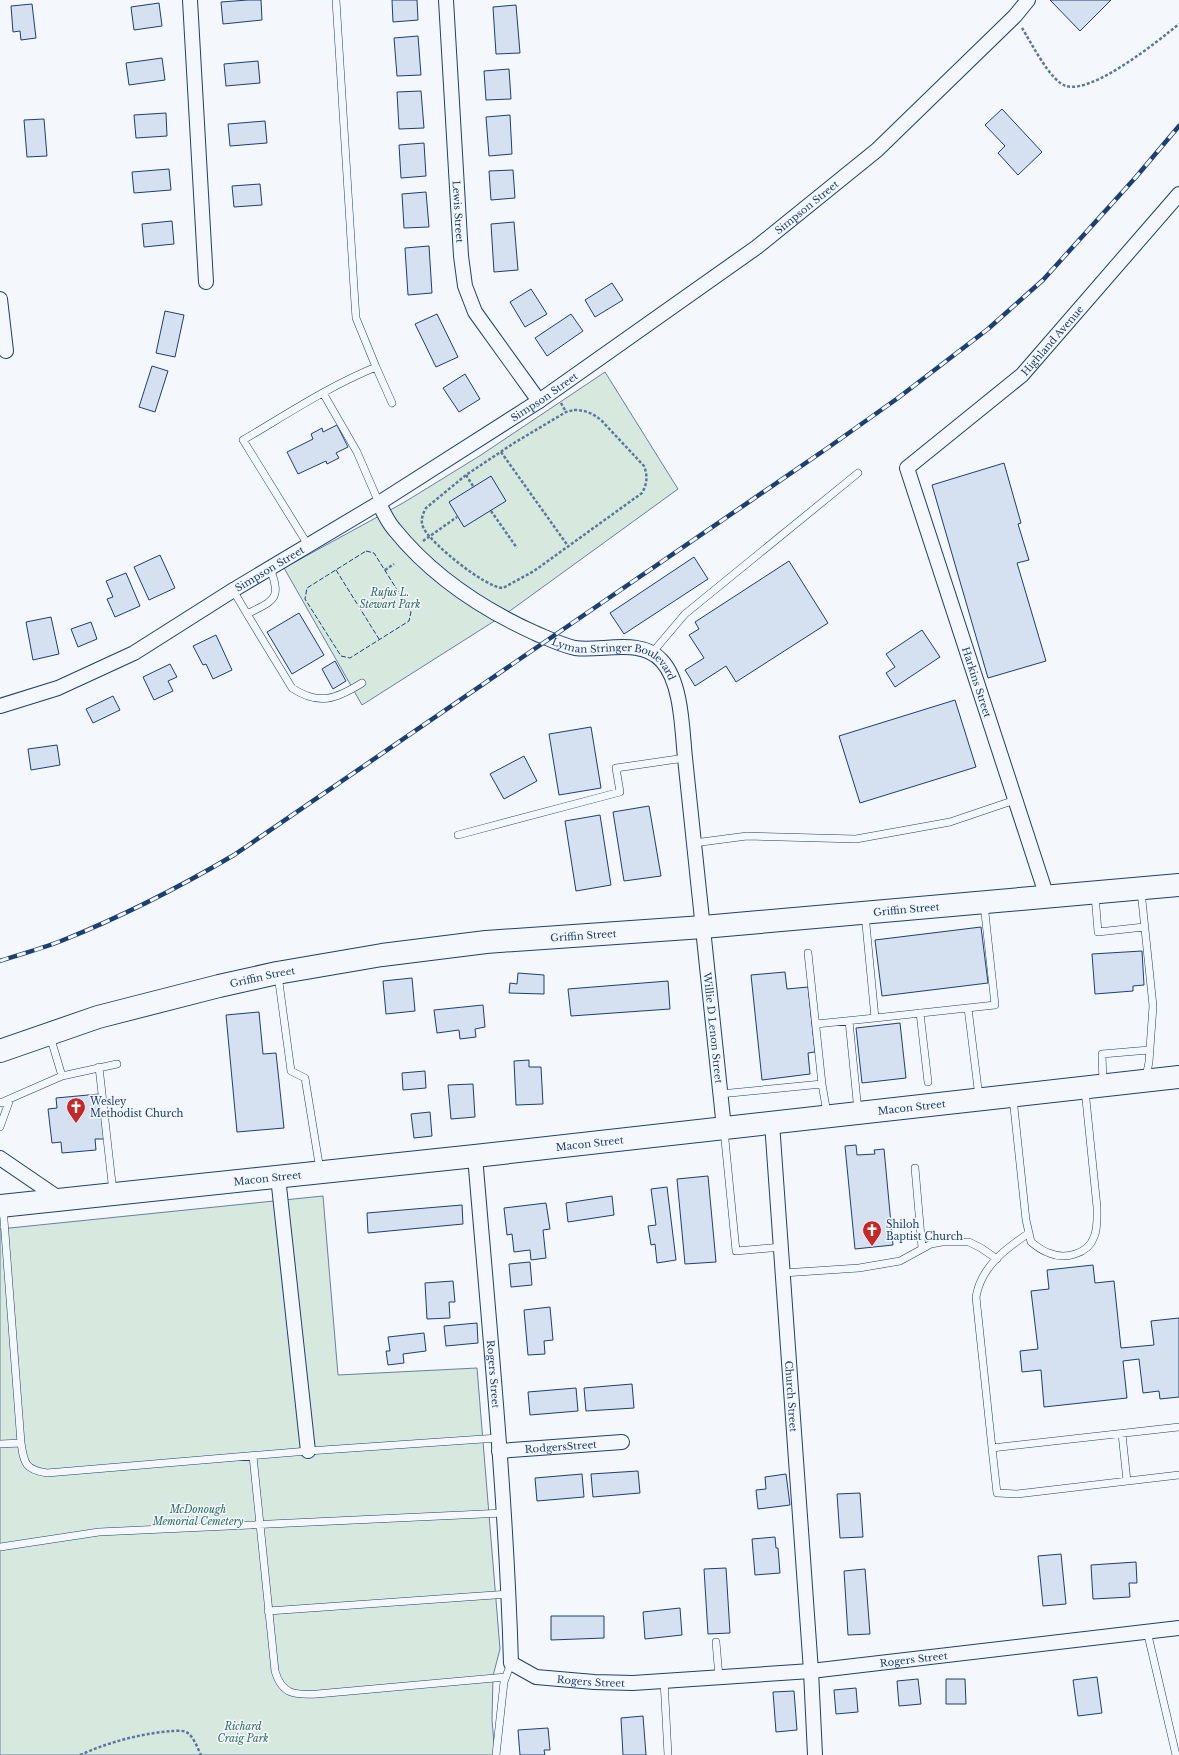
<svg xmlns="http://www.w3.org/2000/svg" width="1179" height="1755" viewBox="0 0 1179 1755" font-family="'Libre Baskerville',serif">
	<rect width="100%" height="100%" fill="#f4f7fb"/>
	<path fill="#d7e8df" stroke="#687fa3" d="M605,372L678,489L507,613L362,705L284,568L403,503L481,455Z
		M323,1196L338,1375L477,1368L500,1649L493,1676L492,1720L495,1755H0V1229Z"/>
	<path fill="#d5e0f0" stroke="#1d3f73" d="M248,0H261L262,20L223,24L221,2Z
		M392,0H417L418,20L393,22Z
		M1050,0H1111L1080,31Z
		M159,3L162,26L134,30L131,7Z
		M32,4L36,38L21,40L20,31L13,32L11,6Z
		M516,5L520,53L496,54L493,7Z
		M418,36L421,75L397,76L394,38Z
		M162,58L165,80L129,85L126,63Z
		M258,61L260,83L226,86L224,64Z
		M509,69L511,99L486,100L484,71Z
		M421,91L424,128L399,129L397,92Z
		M1002,109L1042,152L1018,175L998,153L1005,146L985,125Z
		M166,113L167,136L136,138L134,115Z
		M510,115L512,154L489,156L486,117Z
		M44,119L47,156L27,157L24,120Z
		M265,121L267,143L230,146L228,124Z
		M424,143L426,176L401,178L399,145Z
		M169,169L171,190L134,193L132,172Z
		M513,170L515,198L491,200L489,171Z
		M260,184L262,205L234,207L232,186Z
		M426,192L429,227L404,228L402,194Z
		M172,221L174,244L144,247L142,224Z
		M514,222L518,270L494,272L491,224Z
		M429,246L432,293L408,295L405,248Z
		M612,283L623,300L595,317L585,300Z
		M531,289L547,314L525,327L510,302Z
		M165,311L184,315L175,357L156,353Z
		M437,314L458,357L436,367L415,324Z
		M571,314L583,331L547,356L535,338Z
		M152,366L168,371L155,412L139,407Z
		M465,374L480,399L459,412L443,388Z
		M337,425L348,447L336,453L339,458L327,464L326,461L298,474L287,452L313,439L311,434L322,428L323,432Z
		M1004,463L1021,523L1018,524L1029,560L1017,563L1046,661L988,678L932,485Z
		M491,476L506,501L464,527L449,502Z
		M160,555L175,588L149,600L134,567Z
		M694,557L708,579L624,634L610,613Z
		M789,561L828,623L736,682L726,666L695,686L685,670L704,658L689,635L699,629L695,622Z
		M126,573L140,606L115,617L107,599L113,597L106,581Z
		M299,613L324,655L292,674L267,632Z
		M51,617L59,654L33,660L26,622Z
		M91,622L97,639L78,647L71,629Z
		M922,630L940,657L895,687L886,673L895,667L886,654Z
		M216,635L232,670L213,679L206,664L203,665L193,646Z
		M335,661L346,681L333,689L322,669Z
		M170,664L177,677L168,681L173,691L154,700L143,677Z
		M113,696L120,710L93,723L86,709Z
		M955,700L976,767L860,803L839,736Z
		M591,727L601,788L559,795L549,734Z
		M57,745L60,765L31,770L28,749Z
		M524,756L537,781L504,799L490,774Z
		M649,806L661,876L624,881L613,812Z
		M600,815L611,885L576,891L565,821Z
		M981,927L988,983L882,996L875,940Z
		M1142,951L1144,985L1133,986V991L1095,994L1092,954Z
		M785,972L787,989L808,987L815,1052L808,1053L810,1074L762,1080L751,975Z
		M518,973L544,975V994L509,993L510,983L517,984Z
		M412,978L415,1011L386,1014L383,981Z
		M668,981L670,1009L571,1016L568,989Z
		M483,1005L485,1027L475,1029L476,1037L460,1039L459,1030L437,1033L434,1010Z
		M259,1012L263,1054L276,1053L284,1128L237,1132L226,1015Z
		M900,1023L906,1078L862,1083L856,1028Z
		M529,1060V1067H541L543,1104L516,1105L514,1061Z
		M425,1071L426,1088L403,1090L402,1073Z
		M473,1084L475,1117L451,1119L448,1085Z
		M99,1094L104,1139H95L96,1150L62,1153L61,1142L52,1143L48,1109L57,1108L56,1098Z
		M430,1112L432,1136L414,1138L411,1114Z
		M856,1145L857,1155L875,1154L874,1150L884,1149L893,1245L855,1249L845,1146Z
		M708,1176L716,1262L685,1264L677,1179Z
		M667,1187L676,1260L657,1263L655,1244L651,1245L648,1226L656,1225L651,1189Z
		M612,1196L614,1215L568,1222L566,1203Z
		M546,1203L550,1229L543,1230L546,1258L531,1260L530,1250L514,1252L512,1234L507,1235L504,1208Z
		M462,1205L463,1224L368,1233L367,1213Z
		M530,1262L532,1285L511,1287L509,1264Z
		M1093,1265L1095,1283L1114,1281L1121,1348L1154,1345L1151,1321L1179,1318V1397L1160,1399L1159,1391L1143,1393L1139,1359L1123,1361L1127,1398L1044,1407L1041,1370L1022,1372L1020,1351L1038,1349L1031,1291L1049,1289L1047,1270Z
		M453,1281L455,1302H449L450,1318L427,1319L425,1283Z
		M550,1307L553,1340L544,1341L545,1354L528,1355L524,1310Z
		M477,1323L478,1343L446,1346L444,1326Z
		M424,1333L426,1351L403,1354L404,1363L388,1365L386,1351H390L388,1337Z
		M632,1384L634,1408L586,1411L584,1388Z
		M576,1388L578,1411L530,1415L528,1392Z
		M638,1471L640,1493L593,1497L591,1474Z
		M582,1474L584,1497L537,1501L535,1478Z
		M786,1474L790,1505L758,1509L756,1490L766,1489L765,1477Z
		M860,1493L863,1537L840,1538L837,1494Z
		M775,1537L776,1548H778L780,1573L755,1575L752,1539Z
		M1061,1554L1066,1604L1043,1606L1038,1556Z
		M1136,1562L1137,1583H1129L1130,1597L1093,1599L1091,1565Z
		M726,1568L730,1633L708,1634L704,1569Z
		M865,1569L870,1634L848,1635L844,1571Z
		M680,1608L682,1635L645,1639L643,1612Z
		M551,1616H604V1638L551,1640Z
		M1097,1677L1102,1713L1078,1716L1073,1680Z
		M918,1679L921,1704L899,1706L897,1681Z
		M946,1679H965L966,1704H946Z
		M856,1688L858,1712L836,1714L834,1690Z
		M794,1691L797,1730L776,1732L773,1692Z
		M643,1716L646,1755H623L621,1718Z
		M548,1728L550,1750H544L545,1755H520L518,1730Z"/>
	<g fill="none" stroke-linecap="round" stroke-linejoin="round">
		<defs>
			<path id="service" d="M376,367L392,403
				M323,393L357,452L379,503
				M308,545L243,440C286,415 329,386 376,367L356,318L355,304L336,0
				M233,590L247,614C274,600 282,600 270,568
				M247,614L292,688C319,706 336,699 362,683
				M652,653L685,614L858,473
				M458,835L620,792L616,768L685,758
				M694,843L747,836L856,839L950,822L1015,800
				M1141,891L1153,1006L1149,1062L1146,1077
				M1095,895L1098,932L1144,927
				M278,975L291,1071L305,1078L320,1170
				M968,1008L979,1097
				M920,1013L928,1082
				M875,1018L995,1005L984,904
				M849,1021L858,1111
				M816,1024L875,1018L865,914
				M50,1036L62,1076L117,1064
				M99,1067L113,1192
				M1103,1083L1102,1054L1149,1050
				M822,1084L827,1113
				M720,1094L822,1084L808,953
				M1013,1098L1026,1220L1031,1242C1036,1246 1042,1251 1049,1253C1065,1260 1088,1254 1094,1237C1098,1228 1097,1216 1097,1207L1085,1090
				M0,1103L62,1076
				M0,1127L10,1099
				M724,1130L736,1251L782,1247
				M915,1168L922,1248
				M3,1207L21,1443C24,1463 25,1470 47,1473L308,1451L498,1438
				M783,1273L859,1268L900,1261L931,1244L942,1242H969L981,1248L997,1259
				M1179,1427L992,1448L997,1493L1017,1494L1179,1475
				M1122,1434L1127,1481
				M0,1444L21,1443
				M992,1448L976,1297C981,1267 1005,1249 1029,1233
				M253,1456L275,1671C282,1695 295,1695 317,1694L506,1677
				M0,1547L99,1532L504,1513
				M268,1611L509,1594
				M1147,1631L1176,1755
				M716,1642L719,1677
				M664,1680L668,1755
				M496,1755L504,1682L511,1663"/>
			<g id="minor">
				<path d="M190,0L206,282"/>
				<path id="s1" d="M446,0L461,256L465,286L475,312L539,401"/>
				<path d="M0,299L6,351"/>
				<path id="s2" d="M379,503C383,512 388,522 394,529C431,575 482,609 535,633C547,638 561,645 575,648C602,652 641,637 662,661C682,683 682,730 685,758L724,1128"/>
				<path id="s3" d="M0,706L58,688L134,653L235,589L379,503L539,401L757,247L877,150L1015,16L1028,0"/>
				<path id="s4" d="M1047,897L907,468L1022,375L1179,194"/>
				<path id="s5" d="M772,1123L811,1671L815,1755"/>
				<path id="s6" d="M475,1156C489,1324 506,1494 511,1663L536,1677L594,1682L633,1683L811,1671L1179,1628"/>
				<path d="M0,1158L60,1199"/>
				<path d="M278,1177L308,1451"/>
				<path id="s7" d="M499,1451L622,1442"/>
			</g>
			<g id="primary">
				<path id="s8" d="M0,1051L98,1017L219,986L277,973L382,955L486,942L703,927L1179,885"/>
				<path id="s9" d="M0,1206L475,1156L1179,1077"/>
			</g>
		</defs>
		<use href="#service" stroke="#1d3f73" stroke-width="8"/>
		<use href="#minor" stroke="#1d3f73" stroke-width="16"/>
		<use href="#primary" stroke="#1d3f73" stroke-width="24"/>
		<path stroke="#5e769c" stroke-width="2.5" stroke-dasharray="3 2" stroke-linecap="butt" d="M1022,28C1031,42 1050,81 1066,86C1093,94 1158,41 1179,24
			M561,403L566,412
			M574,410C585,410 592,413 601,420L644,466C648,476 647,484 642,493L534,571L503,588C486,588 433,545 424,529C420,522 422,515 426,508L466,475L514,443L566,412Z
			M501,452L568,546
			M466,475L473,486
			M491,511L517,548
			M423,541L457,517
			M385,570L394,564
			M80,1755C109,1742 139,1734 171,1731C175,1731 182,1730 186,1732C193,1735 198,1749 201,1755"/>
		<use href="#service" stroke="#f4f7fb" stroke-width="7"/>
		<use href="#minor" stroke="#f4f7fb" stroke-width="14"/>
		<use href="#primary" stroke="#f4f7fb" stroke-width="22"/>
		<defs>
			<path id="rail" d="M0,961C20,954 41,949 61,941C121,917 178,888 234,855L829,447L898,398L988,329L1043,280L1136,177L1179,126"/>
		</defs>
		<use href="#rail" stroke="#1d3f73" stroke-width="4.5"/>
		<use href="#rail" stroke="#f4f7fb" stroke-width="3" stroke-dasharray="9" stroke-linecap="butt"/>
		<path stroke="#1d3f73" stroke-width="1" stroke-dasharray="5 2" stroke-linecap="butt" d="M366,551L374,553L411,612L409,621L350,658L341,656L305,599L307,588Z
			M336,570L379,639"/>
	</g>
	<defs>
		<symbol id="church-pin" viewBox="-11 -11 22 30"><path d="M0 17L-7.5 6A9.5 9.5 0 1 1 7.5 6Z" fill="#c62828" stroke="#f4f7fb"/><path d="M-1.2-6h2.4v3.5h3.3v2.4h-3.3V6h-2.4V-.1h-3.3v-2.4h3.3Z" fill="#fff"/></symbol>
	</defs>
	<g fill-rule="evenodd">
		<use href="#church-pin" x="65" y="1096" width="22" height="30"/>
		<use href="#church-pin" x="861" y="1219" width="22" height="30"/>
	</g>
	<g text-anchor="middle" stroke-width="3" stroke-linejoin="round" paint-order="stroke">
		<g font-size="10" fill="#1d3f73" stroke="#f4f7fb">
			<text dy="4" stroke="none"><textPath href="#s3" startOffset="952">Simpson Street</textPath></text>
			<text dy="4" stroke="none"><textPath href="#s1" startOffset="212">Lewis Street</textPath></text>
			<text dy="4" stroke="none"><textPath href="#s4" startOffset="645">Highland Avenue</textPath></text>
			<text dy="4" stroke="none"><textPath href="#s3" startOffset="628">Simpson Street</textPath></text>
			<text dy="4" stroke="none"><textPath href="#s3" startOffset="304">Simpson Street</textPath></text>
			<text dy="4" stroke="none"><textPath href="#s2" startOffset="294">Lyman Stringer Boulevard</textPath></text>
			<text transform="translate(977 682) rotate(72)" y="4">Harkins Street</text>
			<text dy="4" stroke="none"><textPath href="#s8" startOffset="921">Griffin Street</textPath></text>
			<text dy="4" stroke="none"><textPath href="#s8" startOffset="597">Griffin Street</textPath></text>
			<text dy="4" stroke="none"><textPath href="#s8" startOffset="273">Griffin Street</textPath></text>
			<text dy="4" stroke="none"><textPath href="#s2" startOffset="713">Willie D Lenon Street</textPath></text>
			<text dy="4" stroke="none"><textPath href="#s9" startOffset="917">Macon Street</textPath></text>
			<text dy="4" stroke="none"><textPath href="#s9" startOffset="593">Macon Street</textPath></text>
			<text dy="4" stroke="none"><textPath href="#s9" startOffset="269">Macon Street</textPath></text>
			<text dy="4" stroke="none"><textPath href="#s6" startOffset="219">Rogers Street</textPath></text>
			<text dy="4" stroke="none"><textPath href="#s5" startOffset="274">Church Street</textPath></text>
			<text dy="4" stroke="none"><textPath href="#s7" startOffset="62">RodgersStreet</textPath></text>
			<text dy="4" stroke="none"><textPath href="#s6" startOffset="916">Rogers Street</textPath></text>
			<text dy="4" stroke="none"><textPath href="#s6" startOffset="592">Rogers Street</textPath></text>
		</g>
		<g font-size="10" font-style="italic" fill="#2c6c60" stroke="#f4f7fb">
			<text x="390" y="596">Rufus L.<tspan x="390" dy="12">Stewart Park</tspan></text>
			<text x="198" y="1513">McDonough<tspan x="198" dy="12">Memorial Cemetery</tspan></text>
			<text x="243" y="1730">Richard<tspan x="243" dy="12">Craig Park</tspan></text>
		</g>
		<g font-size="10" fill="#1d3f73" stroke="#f4f7fb" text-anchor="start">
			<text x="90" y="1105">Wesley<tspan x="90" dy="12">Methodist Church</tspan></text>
			<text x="886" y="1228">Shiloh<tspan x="886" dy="12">Baptist Church</tspan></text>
		</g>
	</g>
</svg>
